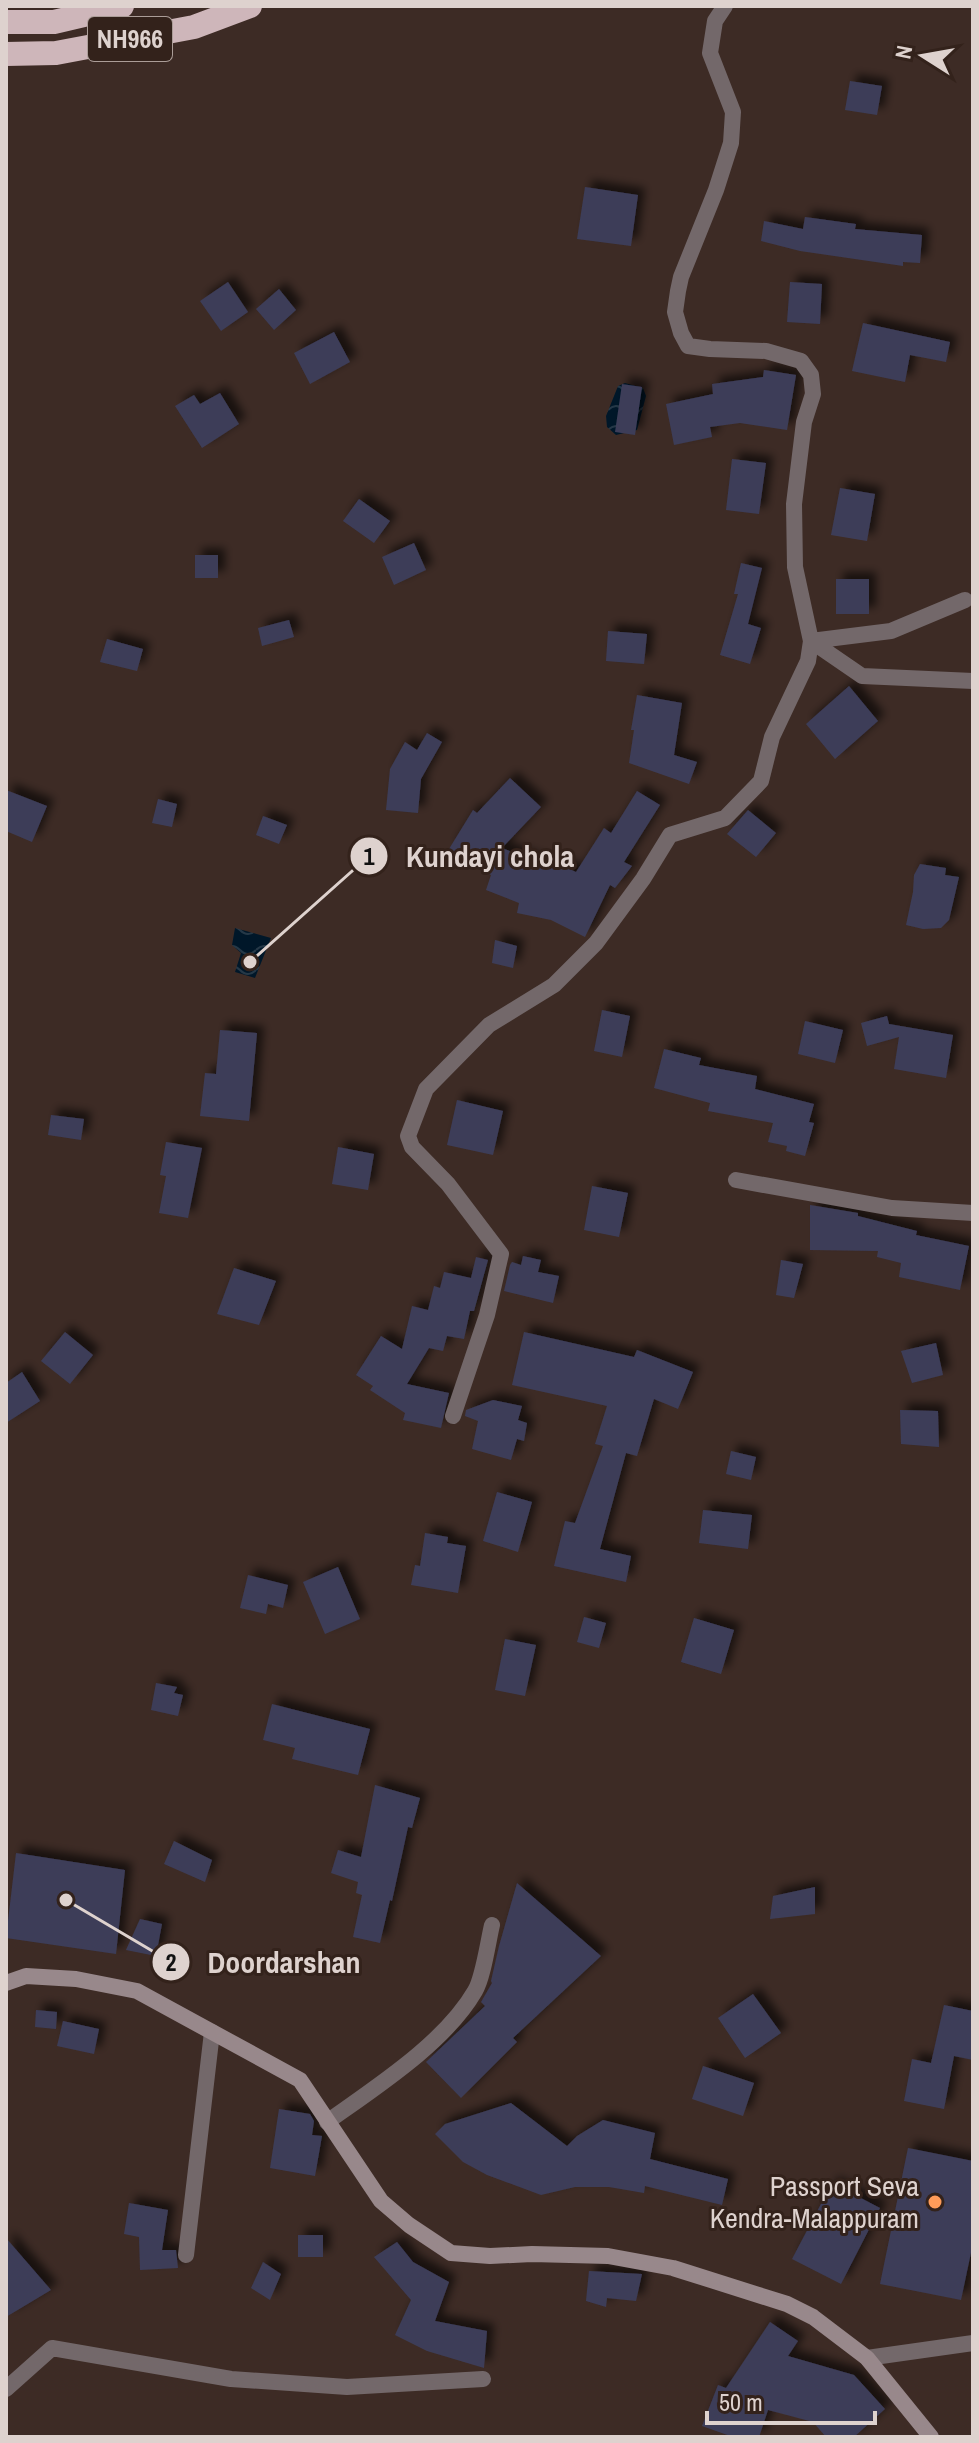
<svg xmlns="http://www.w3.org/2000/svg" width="979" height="2443" viewBox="0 0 979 2443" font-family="'Archivo Narrow',sans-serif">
	<defs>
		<pattern id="water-waves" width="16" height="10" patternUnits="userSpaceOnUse" patternTransform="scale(2)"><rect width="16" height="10" fill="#001729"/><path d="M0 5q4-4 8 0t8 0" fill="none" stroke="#253847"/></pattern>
		<filter id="shadow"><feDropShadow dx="7" dy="-7" stdDeviation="4" flood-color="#0009"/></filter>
	</defs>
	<rect width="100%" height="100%" fill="#3d2b25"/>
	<path fill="url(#water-waves)" d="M625,383L643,388L646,396L637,430L616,435L607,427L606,416L618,386Z
		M235,928L271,938L255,978L235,972L241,953L232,945Z"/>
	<path fill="#3c3d59" filter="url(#shadow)" d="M850,81L882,86L877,115L845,110Z
		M585,187L638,195L631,246L577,239Z
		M805,217L856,224L855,229L922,235L920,263L903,262V266L800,251L761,241L764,221L803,229Z
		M228,282L248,312L221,331L200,301Z
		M790,282L822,284L820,324L787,322Z
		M279,289L296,310L274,330L256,309Z
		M863,323L950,342L946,362L910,355L905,382L852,371Z
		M334,332L350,362L310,384L294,353Z
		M764,370L796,375L787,430L740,423L710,427L712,437L674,445L666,404L713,394L712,384L763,377Z
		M622,384L642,387L635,435L615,432Z
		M220,393L239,424L202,448L175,406L194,395L200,404Z
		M732,459L766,463L759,514L726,510Z
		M840,488L875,494L867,541L831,535Z
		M359,499L390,521L374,543L343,521Z
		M414,543L426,570L394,585L382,557Z
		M195,555H218V578H195Z
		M741,563L762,568L748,624L761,628L750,664L720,655L738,594H734Z
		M836,579H869V614H836Z
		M289,620L294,637L262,646L258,628Z
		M608,631L647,634L644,664L606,661Z
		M107,639L143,649L137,671L100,662Z
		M849,686L878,721L835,759L806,724Z
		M637,695L682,703L674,755L697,762L689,784L629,763L634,730H631Z
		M427,733L442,742L421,779L418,813L386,810L390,769L405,742L417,750Z
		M510,778L541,807L502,848L535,861L565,867L576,872L604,828L611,833L637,791L660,805L624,862L632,866L615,888L610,885L585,937L551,920L517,913L519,903L486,890L491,875L449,849L473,810L477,813Z
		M6,790L47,806L32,842L6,831Z
		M158,799L177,804L172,827L152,823Z
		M748,810L776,833L756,857L727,834Z
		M263,816L287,825L279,844L256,835Z
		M920,864L946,868L945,875L959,877L949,920L941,928L923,929L906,925L913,892L914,875Z
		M495,940L517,946L513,968L492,963Z
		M602,1010L630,1016L622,1057L594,1051Z
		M887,1016L889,1024L953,1035L946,1078L894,1069L899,1037L867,1046L861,1023Z
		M805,1021L843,1030L835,1063L798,1054Z
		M220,1030L257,1033L249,1121L200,1116L205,1073L216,1074Z
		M664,1049L701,1058L699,1065L757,1076L755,1089L814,1104L809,1122L814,1123L805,1156L786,1151L787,1146L768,1142L773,1123L708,1111L710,1103L654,1088Z
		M457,1100L503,1111L493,1155L447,1145Z
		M51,1115L84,1119L81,1140L48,1135Z
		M166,1142L202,1148L188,1218L159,1213L166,1176L160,1175Z
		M338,1147L374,1154L368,1190L332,1184Z
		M592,1186L628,1193L619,1237L584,1230Z
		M810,1205L858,1213V1216L917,1231L916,1235L969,1246L960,1290L899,1277L901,1263L877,1257L878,1251L810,1250Z
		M523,1256L541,1260L538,1272L559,1276L553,1303L504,1291L510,1265L512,1262L521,1265Z
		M476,1257L488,1260L474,1311H470L464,1339L447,1336L443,1351L429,1348L407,1384L449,1393L441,1428L403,1420L405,1413L370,1390L373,1386L356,1375L381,1336L402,1349L412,1306L428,1310L434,1286L440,1288L444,1272L471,1278Z
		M781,1260L803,1264L794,1298L776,1295Z
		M234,1268L276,1281L259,1325L217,1314Z
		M65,1332L93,1355L70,1384L41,1361Z
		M524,1332L634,1357L637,1350L693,1372L678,1409L654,1399L637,1456L626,1453L600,1549L631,1556L626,1582L554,1566L565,1521L575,1523L603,1446L595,1444L607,1406L512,1385Z
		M936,1343L943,1375L912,1383L901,1351Z
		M22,1372L40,1401L6,1423V1383Z
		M493,1400L522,1406L518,1420L527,1423L524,1441L517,1439L511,1460L472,1449L478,1421L465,1416L466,1410Z
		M900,1410L938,1411L939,1447L901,1444Z
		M731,1451L756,1457L751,1480L726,1474Z
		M497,1492L532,1502L518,1552L483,1541Z
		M703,1510L752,1515L748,1549L699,1543Z
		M425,1533L448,1537L447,1543L466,1546L458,1593L411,1585L415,1565L420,1566Z
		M338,1567L360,1619L325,1634L303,1582Z
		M248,1575L288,1585L283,1608L268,1604L266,1614L240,1608Z
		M584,1617L606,1623L599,1648L577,1642Z
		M694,1618L734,1630L721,1674L681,1662Z
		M505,1639L536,1645L525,1696L495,1690Z
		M156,1683L177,1687L174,1693L183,1695L178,1716L151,1710Z
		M272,1704L370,1729L358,1775L292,1759L295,1748L263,1740Z
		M375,1785L420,1798L412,1828L408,1827L392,1901L390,1900L380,1943L353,1937L362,1895L356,1893L358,1882L331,1873L338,1850L361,1857Z
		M174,1841L212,1860L205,1882L164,1864Z
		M16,1853L125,1870L116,1954L6,1938Z
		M517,1883L601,1956L513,2038L517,2042L461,2098L426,2062L485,2006L481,2002L492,1983L491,1981L499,1946Z
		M815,1887V1914L770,1919L773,1896Z
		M140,1919L162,1924L156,1956L126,1950Z
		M753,1994L781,2033L745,2058L718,2018Z
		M944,2005L973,2011V2060L954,2056L944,2109L904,2101L912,2059L931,2063Z
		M36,2010L57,2012L56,2029L35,2027Z
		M63,2021L99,2029L94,2054L57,2046Z
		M703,2066L754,2083L743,2116L692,2099Z
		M511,2103L567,2146L577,2136L603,2120L655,2133L650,2159L728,2179L722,2205L645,2186L644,2193L609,2187H575L541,2195L487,2175L463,2162L435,2134L445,2124Z
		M279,2109L310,2114L314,2121L312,2135L322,2136L315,2176L270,2168Z
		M908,2148L973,2161V2243L961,2300L880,2284Z
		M832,2183L880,2208L841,2284L792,2259Z
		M129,2203L168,2210L162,2250H176L178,2268L140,2270L139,2237L124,2234Z
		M298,2235H323V2257H298Z
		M6,2238L51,2290L6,2317Z
		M397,2242L413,2262L449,2282L435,2321L487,2331L484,2368L427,2351L395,2335L411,2300L374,2257Z
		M263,2262L281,2274L270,2300L251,2288Z
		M589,2271L642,2274L636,2301L607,2298L606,2307L586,2301Z
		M770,2322L798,2341L788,2356L854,2375L885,2409L854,2437H826L813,2422L768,2410L759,2437H733L702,2426L718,2385L726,2388Z"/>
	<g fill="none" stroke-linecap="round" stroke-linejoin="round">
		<path stroke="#73686a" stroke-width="16" d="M965,600L891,631L811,641L862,676L973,681
			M736,1180L892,1208L973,1213
			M453,1416L487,1315L501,1254L448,1184L412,1147L408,1136L426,1089L489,1025L554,985L596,943L643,879L670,835L725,818L761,781L772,737L808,661L811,641L795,567L794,504L804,422L813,394L811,375L801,361L766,351L710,349L688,346L681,333L675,312L678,291L681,277L716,190L731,143L733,112L710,53L715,21L725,6
			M327,2122C376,2087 445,2043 475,1991C483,1978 488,1942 492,1925
			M186,2255L212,2032
			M867,2358L973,2343
			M6,2389L52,2348L231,2379L347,2387L483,2379"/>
		<path stroke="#98888b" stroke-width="16" d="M6,1983L26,1976L76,1979L137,1991L300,2080L381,2201L409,2225L451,2253L490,2256L532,2254L608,2256L673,2268L787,2304L813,2317L867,2358L931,2437"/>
		<path stroke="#ceb6ba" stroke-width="24" d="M6,22H54L122,6
			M6,54L56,53L194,27L250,6"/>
	</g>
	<circle fill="#fe9b59" stroke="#33221b" stroke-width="3" cx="935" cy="2202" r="8"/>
	<g text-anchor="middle" stroke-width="6" stroke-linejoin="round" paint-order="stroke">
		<rect fill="#33221b" stroke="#ab9d98" stroke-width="2" x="88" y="17" width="84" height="44" rx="6"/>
		<g font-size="26" font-weight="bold" fill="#ded2ce">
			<text x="130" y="48">NH966</text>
		</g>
		<g font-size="28" fill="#ded2ce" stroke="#33221b" text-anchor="end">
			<text x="919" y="2196">Passport Seva<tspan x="919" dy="32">Kendra-Malappuram</tspan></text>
		</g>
	</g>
	<path fill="none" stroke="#ded2ce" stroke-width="3" d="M250 962L369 856M66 1900L171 1962"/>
	<g fill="#ded2ce" stroke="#33221b" stroke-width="3">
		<circle cx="250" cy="962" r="8"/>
		<circle cx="66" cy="1900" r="8"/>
		<circle cx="369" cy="856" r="20"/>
		<circle cx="171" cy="1962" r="20"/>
	</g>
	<g font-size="24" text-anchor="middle" font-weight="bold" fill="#111">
		<text x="369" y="865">1</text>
		<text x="171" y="1971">2</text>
	</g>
	<g font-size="30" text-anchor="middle" font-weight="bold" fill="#ded2ce" stroke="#33221b" stroke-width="6" stroke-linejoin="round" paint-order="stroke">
		<text x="490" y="867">Kundayi chola</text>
		<text x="284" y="1973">Doordarshan</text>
	</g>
	<rect width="979" height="2443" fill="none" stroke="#ded2ce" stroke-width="16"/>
	<g transform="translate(923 56) rotate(281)" stroke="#33221b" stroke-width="6" paint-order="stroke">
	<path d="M0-6L14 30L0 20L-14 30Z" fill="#ded2ce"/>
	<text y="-12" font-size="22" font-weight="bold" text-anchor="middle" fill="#ded2ce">N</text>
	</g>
	<path d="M707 2411v12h168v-12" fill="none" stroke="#ded2ce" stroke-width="4"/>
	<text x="719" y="2411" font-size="24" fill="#ded2ce" stroke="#33221b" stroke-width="6" paint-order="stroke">50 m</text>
</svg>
